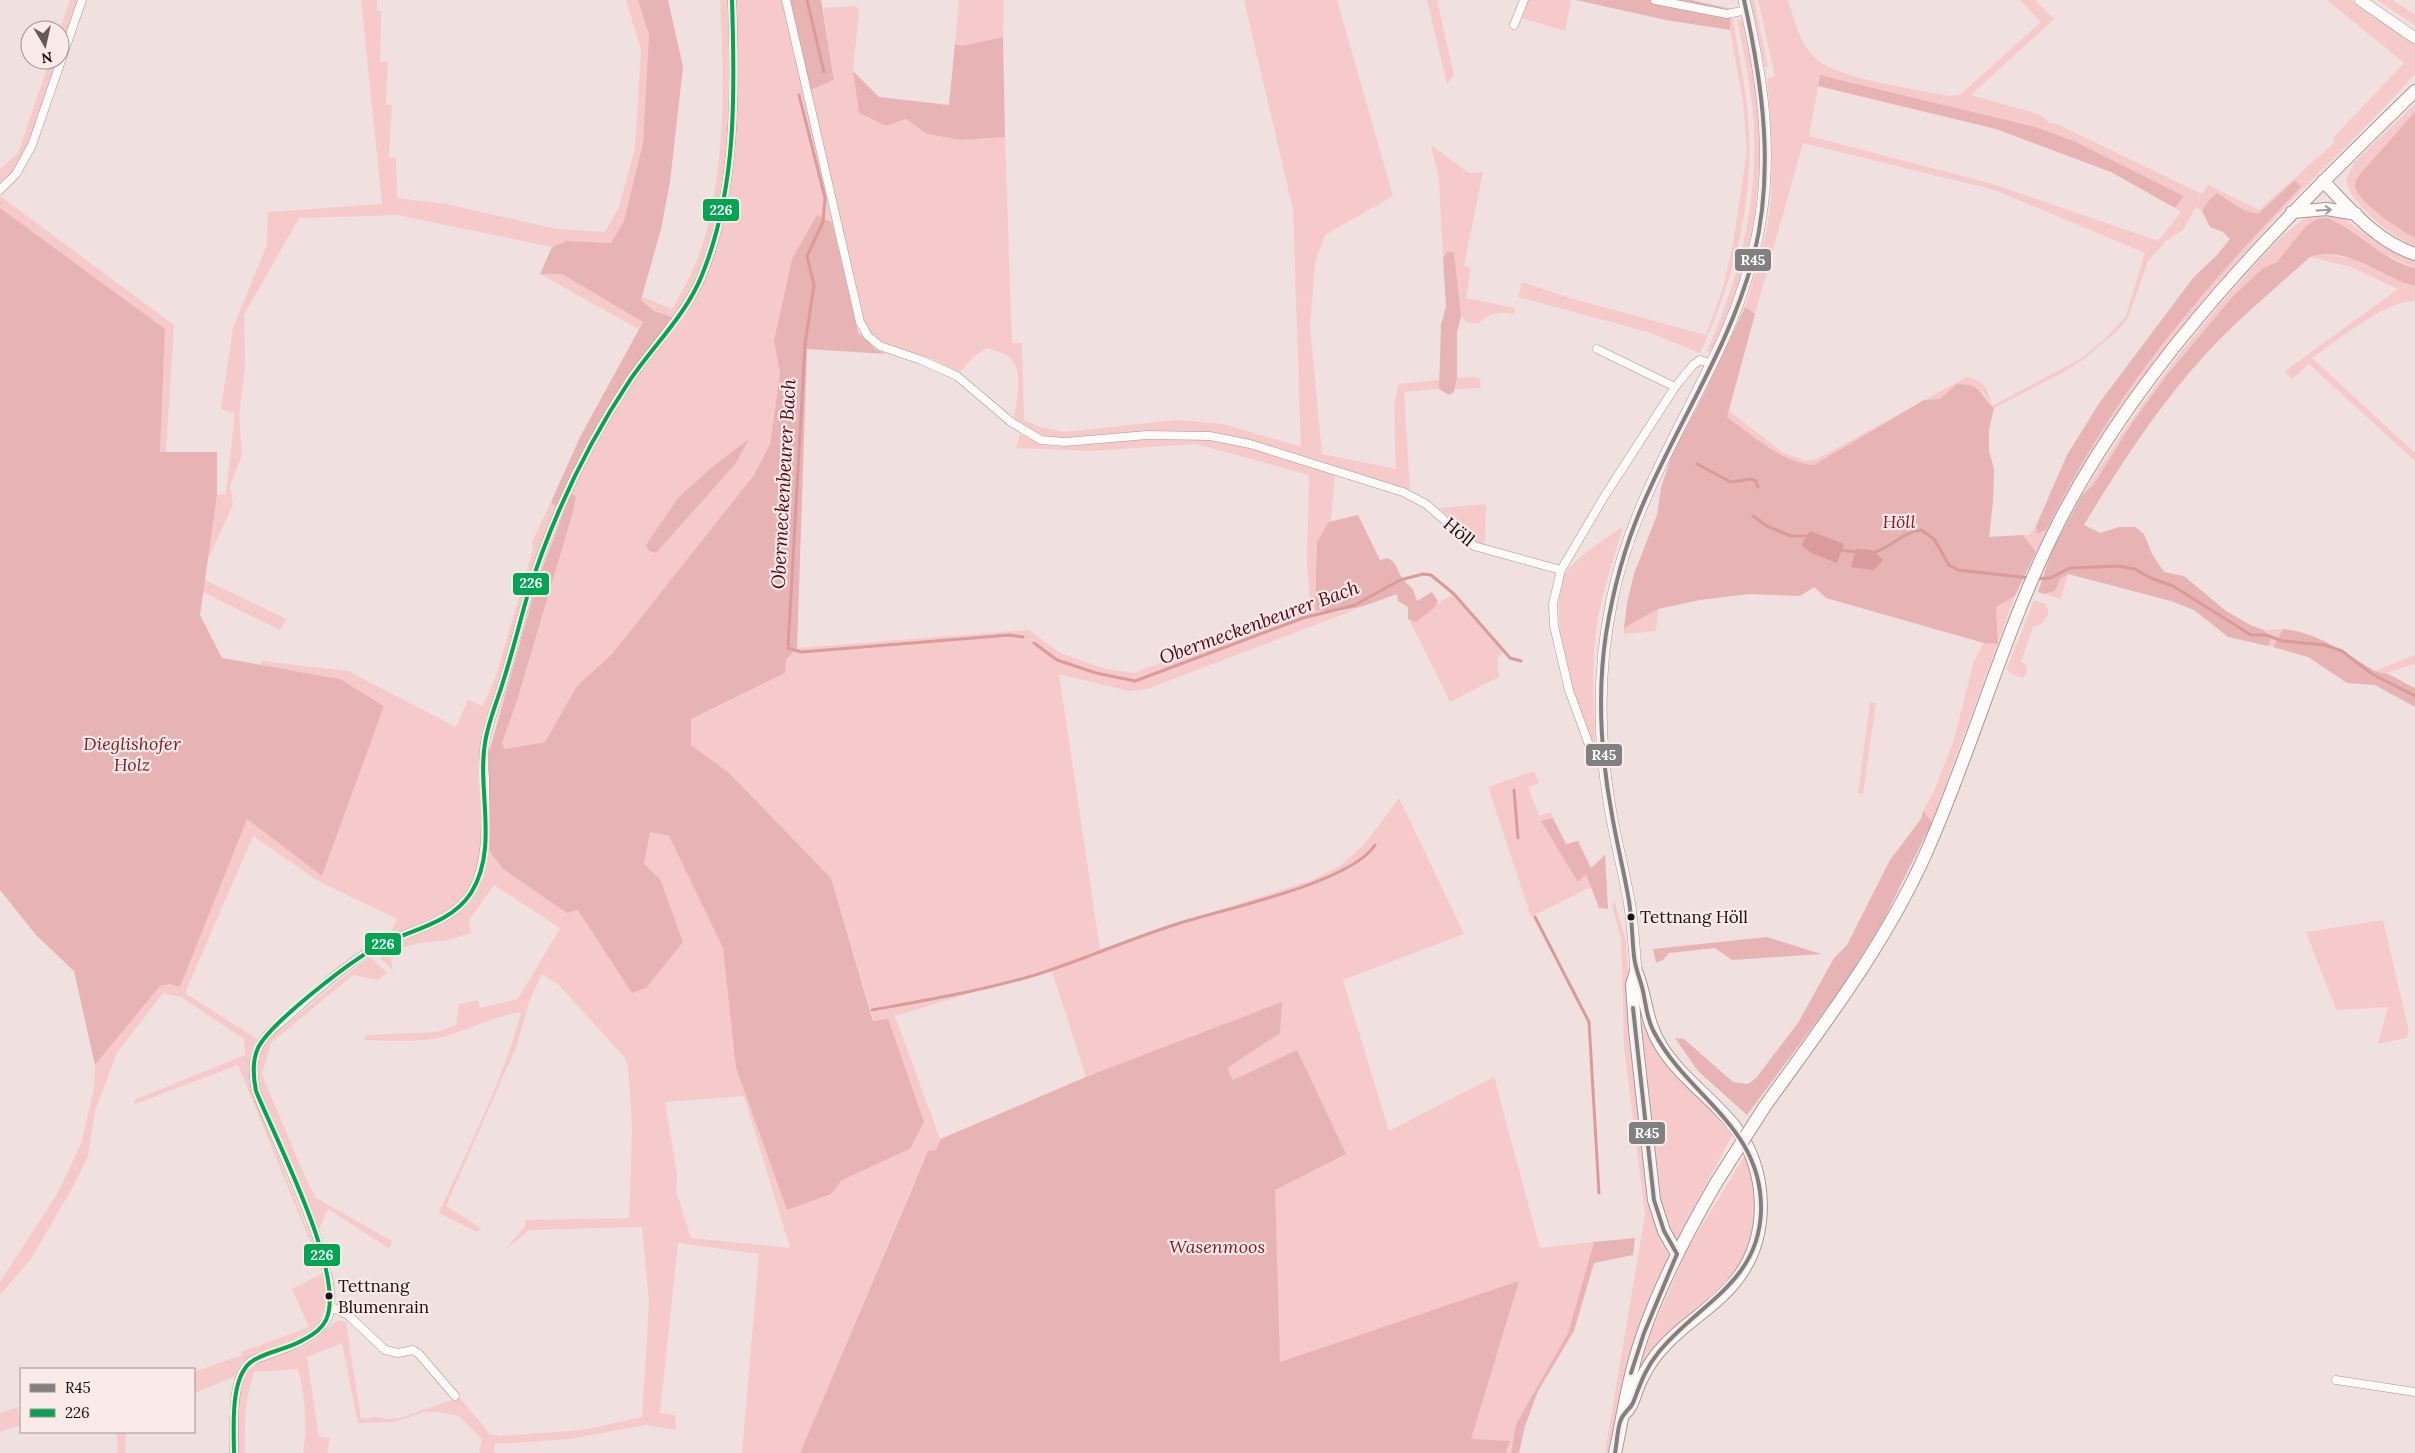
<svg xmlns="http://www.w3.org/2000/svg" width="2415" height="1453" viewBox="0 0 2415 1453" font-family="Lora,serif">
	<rect width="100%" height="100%" fill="#f0e0df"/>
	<path fill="#f6caca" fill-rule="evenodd" d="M70,0H79L60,56V30Z
		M361,0H377V11H381L380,62H388L386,104L392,105L389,158H396L397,198L446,204L557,229L605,232L619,207L635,148L641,50L626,0H638L649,35L643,143L624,221L611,243L567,241L552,247L397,215L299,218L244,315L245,368L239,415L242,455L230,486L233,505L208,559L217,495L226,494L235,414L221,409L233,328L267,245L268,212L382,204Z
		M720,0H729C734,103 734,230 674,318L654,311L641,300L642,297L672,309C686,286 698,262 705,236C726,161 724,77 720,0Z
		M735,0H783L832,222L817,216L774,341L780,373L770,444L754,475L612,654L577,686L545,742L505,749L502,743L517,701L573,512L576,497L571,493C591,450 615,406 643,368C660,345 682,324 695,298C740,211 741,96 735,0Z
		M959,0H1004L1003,37L962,46L955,44Z
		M1244,0H1337L1393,196L1325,235L1315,263L1310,326L1322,454L1396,469L1394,405L1399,384L1439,380V389L1404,392L1410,491L1301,456L1217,433L1156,431L1067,439L1048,437L1037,433L1014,419C1016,402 1025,370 1009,357C1004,353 993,350 987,348L973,357L960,373C950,368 939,362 928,358C896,347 882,354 862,320L810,90L834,79L823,8L856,6L859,12L853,71L859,113L886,126L906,119L927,134L961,140L1005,137L1012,343H1022L1024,420L1040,427L1064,432L1177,420L1223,424L1301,447L1293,209Z
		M1427,0H1437L1454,75L1447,84Z
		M1524,0H1571L1565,31L1518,17Z
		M1750,0H1754L1768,67H1765Z
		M1758,0H1788C1794,19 1799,41 1813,56C1834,79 1917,89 1949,96L1960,95L2041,22L2020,0H2035L2054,19L1971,95L2041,115L2049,123L2057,124L2202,194L2208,185L2259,210L2335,142L2333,138L2404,63L2327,0H2351L2415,44V74C2380,114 2341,150 2304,188C2281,211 2260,236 2238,260C2159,348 2091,448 2036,552L2023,535H2029L2036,526L2037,534L2046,530C2062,498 2079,467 2098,437C2154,346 2227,264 2301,187L2295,180L2258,214C2246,212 2234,209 2227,199L2209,200L2202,211L2196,207L2183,230L2166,241L2148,261L2128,318L2118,330L2084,359L2060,374L1994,408L1992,406L1983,392L1957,384L1940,399L1924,400L1814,465C1780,462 1754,436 1727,417L1728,410L1782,452L1805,461L1817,459L1967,377C1987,383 1986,387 1992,406L2082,358L2106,338L2126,316L2145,253L1995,190L1803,143L1755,314L1745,307C1756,271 1769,233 1771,195C1773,156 1771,118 1767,79L1775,76ZM1820,75L2035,127L2074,141L2184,196L2175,208L2181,212L2158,241L1993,184L1809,136Z
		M2377,0H2393L2415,15V25Z
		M1731,18L1733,19C1739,56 1747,94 1749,132C1753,208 1732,284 1700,353L1648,332L1518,297L1522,282L1570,298L1706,335L1723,288L1733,244L1747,151L1743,101L1730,30Z
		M1737,19L1743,21C1747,45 1754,69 1756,93C1764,166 1757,242 1729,311C1724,325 1719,345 1706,353C1740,278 1760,197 1753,113C1750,82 1743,50 1737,19Z
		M50,60H58C43,104 33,152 0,186V169L18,153Z
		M2415,104V247C2393,237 2349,204 2346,179L2354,163Z
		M1431,145L1469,173L1483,172L1464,265L1471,269L1466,298L1515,308L1514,314C1498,311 1490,313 1478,324L1466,322L1461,316L1454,253H1447L1443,259L1439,179Z
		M0,196L174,325L166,452H160L165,329L0,208Z
		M2337,214L2383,247L2415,261V268L2381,253L2361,239L2306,226L2286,253L2277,262L2263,268L2234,295L2198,338L2132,423L2094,484L2083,494C2132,416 2184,343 2246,275C2263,256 2287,228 2310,216C2317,213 2329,215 2337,214Z
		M2321,253L2352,259L2390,277L2415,286V301C2386,300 2337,341 2312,358L2415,453V461L2309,364L2292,379L2285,371L2398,289L2351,267L2310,257Z
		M540,274H562L643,322L638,329Z
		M1475,377L1480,380L1481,388L1455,389L1457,378Z
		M1020,434L1042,445L1055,447C1101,443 1156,433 1201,438C1247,443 1291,461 1335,475L1331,521L1317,542L1315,610L1336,612L1357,609L1147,689L1129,691L1059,674L1100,949L1312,880L1340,866L1364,845L1399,798L1464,934L1343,980L1389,1131L1494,1077L1540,1248L1594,1242L1568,1333L1516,1424L1511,1453H1506L1510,1441L1469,1453H808L927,1151L800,1453H742L759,1254L678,1243L660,1413L675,1415L676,1430L645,1425L570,1439L495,1444L494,1453H479L482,1439L459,1416L437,1412H424L394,1422L358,1423L342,1343L307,1357L319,1437L330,1438L327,1453H303C308,1425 305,1396 298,1369L254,1372C245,1401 244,1423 245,1453H238C239,1429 233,1381 255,1365C269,1355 289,1353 305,1346C318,1339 326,1327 339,1320L346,1322L361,1419L376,1417L387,1419L401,1418L459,1397L490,1434L500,1436L583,1430L642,1417L649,1302L642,1227L529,1230L505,1250L525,1226L526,1220L629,1218L632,1130L628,1067L625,1058L559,985L542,974L530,999L517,1045L446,1206L481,1228L477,1232L439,1213C468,1147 503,1082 521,1012C493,1017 469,1029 443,1037C418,1043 390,1040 364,1040L366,1035L437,1032L456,1025L459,1004L478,1000L480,1008L518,999L560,928L494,885L469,920L471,933C461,935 452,940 443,941C421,943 408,942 390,956L393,970L380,958V954L383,949C411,935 460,923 476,894C483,880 486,865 488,849L503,869L567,913L660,879L644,864L650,832L669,836L723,948L736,1068L787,1210L831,1194L842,1180L910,1149L888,1019L874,1021L831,878L728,772L691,745V719L785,673L786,660L797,648L1029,630L1060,653L1105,669L1134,673L1310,607L1307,561L1309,475L1196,444L1091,451L1016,448ZM1051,968L1086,1077L940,1139L895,1016ZM744,1096L790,1248L691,1238L676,1191L677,1174L665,1102Z
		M551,502L557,508L523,595L489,718C480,733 481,753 481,770C480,816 492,886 443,913C427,922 408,928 390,935L397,919L320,882L253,836L185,993L257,1039C246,1053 249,1075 252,1092L322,1265L327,1291L325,1310L318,1324L293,1340L242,1362L234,1377L194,1393V1372L242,1355L241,1352L309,1327L292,1289L323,1273L238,1065L135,1104L134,1100L245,1055L244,1039L181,997L163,993L117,1053L95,1111L88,1156L74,1185L31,1259L0,1295V1282L57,1194L81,1144L94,1089L95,1065L160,986L170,984L180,987L247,818L322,876L384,706L340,679L260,665L262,661L348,671L456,727L468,700L483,706L496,676L533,549L532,542Z
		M1486,504L1485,547C1467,543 1453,521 1440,508Z
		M1623,527C1614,559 1602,591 1597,624C1591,663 1594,705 1595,744C1575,714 1545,604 1566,572C1576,558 1608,536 1623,527Z
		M2068,574L2061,599L2044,594L2055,591L2060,579Z
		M205,580L286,619L280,630L203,592Z
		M1453,594L1503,652L1497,659L1499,677L1450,702L1410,621Z
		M2015,596L1932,822L1923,811L1934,791L1954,740L1974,661L1984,643L1998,644L1996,607Z
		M2034,600L2045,604L2049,611C2045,620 2043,625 2033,627L2021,661L2026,665L2027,673L2022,678L2008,672L2007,668Z
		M1658,609L1656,631L1624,634V628Z
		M2283,629L2273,647L2268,646L2271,640L2264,630Z
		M2415,655V664L2386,673L2375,671Z
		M1870,702L1876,703L1863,794L1858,793Z
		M1534,771L1539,783L1528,787L1539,816L1551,812L1553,818L1542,822L1578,881L1586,873L1591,887L1531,917L1488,787Z
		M1614,900L1626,941L1632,1050L1668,1256L1628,1362L1609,1453H1605L1645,1215L1624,1047L1621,938L1612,905Z
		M2383,920L2409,1032L2406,1038L2378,1044L2388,1007L2336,1010L2306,932Z
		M370,957L387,973L378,980L353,975L271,1043L262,1074L302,1170L316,1198L392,1241L390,1249L328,1209L319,1229C304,1196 245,1084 258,1054C267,1035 286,1025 302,1012C324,993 346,974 370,957Z
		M1639,1022H1643L1659,1056L1733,1134L1675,1243L1660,1209Z
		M1745,1155L1752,1174L1756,1206L1749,1245L1732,1278L1641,1372L1638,1371L1652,1331L1687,1250Z
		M18,1407L20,1425L0,1432V1413Z
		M117,1432H126L125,1453H117Z"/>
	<path fill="#e8b3b4" d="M638,0H668L683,67L670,182L661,229L641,300L654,311L674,318L640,364L557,508L551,502L580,437L643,322L562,274H540L552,247L567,241L611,243L624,221L643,143L649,35Z
		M790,0H821L834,80L810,90Z
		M1576,0H1691L1731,9L1730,30L1666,20Z
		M1003,37L1005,137L961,140L927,134L906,119L886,126L859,113L853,71L879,97L949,105L955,44L962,46Z
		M1820,75L2035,127L2074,141L2184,196L2175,208L2111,172L1996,129L1818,86Z
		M2415,112V238C2400,230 2357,202 2355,186C2355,180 2359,176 2362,172Z
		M2295,180L2301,187C2227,264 2154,346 2098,437C2079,467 2062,498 2046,530L2037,534L2036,526L2067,455L2100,402L2193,278L2216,256L2230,239L2223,232L2210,227L2202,211L2209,200L2217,193C2232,202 2240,211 2258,214Z
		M0,208L165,329L160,452H217V495L200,615L222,658L340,679L384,706L322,876L247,819L180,987L170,984L160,986L95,1065L74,971L36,935L0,890Z
		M817,215L832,222L858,332L875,349L886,354L807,349L797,648L786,660L785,673L691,719V745L728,772L831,878L873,1021L888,1019L924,1122L910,1149L842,1180L831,1194L787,1210L736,1068L723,948L669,836L650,832L644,864L660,879L683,942L646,988L632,993L578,910L567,913L503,869L488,849L489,752L538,579L571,493L576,497L573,512L517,701L502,743L505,749L545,742L577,686L612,654L754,475L770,444L780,373L774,341L792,259Z
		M2327,218C2358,230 2381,260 2415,268V286C2381,278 2346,244 2310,257C2280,284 2249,310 2220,339C2167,393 2123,460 2084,525L2100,533L2119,527H2135L2144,534L2152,554L2164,572L2184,576L2226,611L2250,625L2264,630L2271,640L2268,646L2228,637L2194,610L2171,601L2068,574L2060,579L2055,591L2044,594L2038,592L2052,550L2083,494L2094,484L2132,423L2167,375L2234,295L2263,268L2277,262L2306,226L2317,219Z
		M1447,252H1454L1461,316L1457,333V378L1454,392L1449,395L1439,389L1441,325L1446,306L1443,259Z
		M1745,307L1755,314L1727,417C1754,436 1780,462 1814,465L1924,400L1940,399L1957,384C1983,385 1978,393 1994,408L1989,430V451L1994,469L1993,502L1989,537L2023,535L2036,552L2015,596L1996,607L1998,644L1984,643L1826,598L1814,587L1800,596L1749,594L1700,600L1658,609L1624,628L1627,603L1634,574L1657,515L1661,488L1673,451L1701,400Z
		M749,439L736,463L656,553L649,551L646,545L678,498L711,468Z
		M1358,515L1380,560L1388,558C1398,564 1396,569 1402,578C1410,589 1412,583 1417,601L1432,592L1438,601L1435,607L1416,622L1408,619V607L1398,601L1397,594C1366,605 1349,614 1315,610L1317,542L1329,522Z
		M2283,629C2317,632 2344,653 2373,670C2378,673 2383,672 2388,674C2397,678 2406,684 2415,688V707L2375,685L2347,683L2308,657L2273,647Z
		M1923,811L1932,822L1883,921L1843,986L1747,1115L1698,1071L1675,1038L1684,1039L1733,1082L1748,1084L1756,1078L1798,1023L1834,958L1847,945L1890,860L1921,819Z
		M1553,818L1566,844L1578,841L1591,868L1605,855L1608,909L1599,908L1586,874L1578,882L1541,821Z
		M1767,937L1821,954L1732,960L1715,948L1669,953L1663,960L1656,963L1653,949Z
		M1282,1002L1280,1033L1227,1068L1233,1080L1297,1050L1346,1154L1275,1190L1280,1362L1519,1281L1471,1439L1510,1441L1506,1453H800L928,1151L936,1150L941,1139L1086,1077Z
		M1635,1238L1633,1255L1594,1263L1574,1331L1538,1391L1525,1426L1519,1453H1511L1516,1424L1568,1333L1594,1242Z"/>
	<path fill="#d99b9c" d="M1810,531L1844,544L1837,563L1811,553L1801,545Z
		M1856,549L1872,550L1883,560L1873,570L1851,567Z"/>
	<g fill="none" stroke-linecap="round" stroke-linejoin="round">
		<path stroke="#d99b9c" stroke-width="3" d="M807,0L824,72
			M799,95L825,198L823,222L807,256L814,285L805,344L788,648L801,652L1010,635L1023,637
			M1697,464L1731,482L1752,479L1756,481L1758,487
			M1753,516L1767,526L1791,536H1809
			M1840,550L1856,552
			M1872,553C1890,549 1902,532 1921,530L1934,539L1949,565L1958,570L2030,578
			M2036,579L2050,578L2070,568L2118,566L2135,569L2151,578L2173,586L2251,635H2266L2282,641L2325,645L2342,651L2372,674L2415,696
			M1034,643L1057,660L1096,673L1135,681L1303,618L1355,605L1400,580L1423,574L1431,575L1454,594L1510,658L1521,661
			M1514,790L1518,838
			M1535,917L1589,1022L1599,1193
			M872,1010C927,1000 981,991 1035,975C1083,960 1129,939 1177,924C1223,909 1351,883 1375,845"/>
		<defs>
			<path id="minor" d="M786,0L860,322L868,336L880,346L921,360L957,376L1011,422L1041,440L1065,442L1147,435L1210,436L1250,444L1403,492L1426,504L1474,546L1561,570
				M1655,0L1727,14L1747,10
				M1514,25L1524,0
				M0,190L16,174L32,145L82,0
				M1597,349L1675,387
				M1604,756H1593L1592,753L1569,690L1554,626L1553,604L1561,570L1604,497L1675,387L1693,365L1700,360L1712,364
				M332,1307L348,1315L385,1350L398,1353L413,1350L419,1354L455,1396
				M2336,1380L2415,1392
				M234,1453C235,1429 229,1374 253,1360C276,1351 311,1343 326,1321C351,1284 271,1134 256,1091C251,1066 252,1048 272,1030C308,1000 348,958 391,940C419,928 456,919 472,891C490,858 485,814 485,778C484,767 483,754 485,742C489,721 498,700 504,679C512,652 519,625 527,598C548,525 589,440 632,377C655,344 684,315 701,278C736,198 736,87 732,0"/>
			<path id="secondary" d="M2360,0L2415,38
				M1636,971C1634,948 1633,924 1629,901C1623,867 1614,835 1609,801C1598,735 1598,667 1612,600C1629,515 1674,440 1712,363C1776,235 1777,138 1744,0"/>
			<path id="primary" d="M2323,181C2350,209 2377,242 2415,254
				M2292,212L2327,209L2356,214
				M1636,971L1632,985L1635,1029L1654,1200L1664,1231L1677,1254
				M1765,1106C1824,1024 1885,945 1926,853C1975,743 2005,626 2061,518C2148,352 2282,221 2415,91
				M1623,1415C1634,1406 1634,1395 1640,1382C1646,1369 1655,1355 1665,1345C1688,1320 1720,1304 1740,1275C1770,1232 1767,1169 1735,1127C1712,1098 1680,1077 1661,1046C1645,1021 1647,997 1636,971
				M1615,1453C1621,1426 1625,1398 1632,1371C1647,1308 1684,1238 1716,1183"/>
		</defs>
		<use href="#minor" stroke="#a49898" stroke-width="9"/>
		<use href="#secondary" stroke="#a49898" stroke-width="12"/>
		<use href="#primary" stroke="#a49898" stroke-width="14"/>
		<use href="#minor" stroke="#fdfafa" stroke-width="8"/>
		<use href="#secondary" stroke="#fdfafa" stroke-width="11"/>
		<use href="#primary" stroke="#fdfafa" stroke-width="12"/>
		<defs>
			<path id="primary-bridge" d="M1716,1183L1765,1106"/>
		</defs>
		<use href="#primary-bridge" stroke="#a49898" stroke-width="14" stroke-linecap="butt"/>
		<use href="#primary-bridge" stroke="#fdfafa" stroke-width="12"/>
		<defs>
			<path id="bus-1" d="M1633,1008L1654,1200L1664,1231L1677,1254
				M1631,1373L1644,1333L1677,1254
				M1615,1453C1617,1443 1617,1432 1620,1422C1623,1412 1629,1411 1633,1403C1640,1385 1645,1369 1658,1353C1697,1304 1759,1283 1761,1211C1763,1126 1688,1098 1654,1032C1646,1018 1646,1002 1642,987C1639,976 1635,967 1634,956C1632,938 1632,919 1629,901C1624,872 1617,844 1612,815C1601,756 1597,694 1606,634C1613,590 1625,545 1643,504C1678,422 1730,346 1753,259C1775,173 1763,86 1744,0"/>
			<path id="bus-2" d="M234,1453C234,1429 229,1374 254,1360C269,1351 288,1349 303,1340C311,1336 322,1329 326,1320C347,1276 275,1138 256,1091C253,1076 252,1061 258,1048C270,1023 353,959 379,946C409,930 451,924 471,893C499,848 477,791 485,743C488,722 497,702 503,682C512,654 519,625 527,597C551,520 586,446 630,380C654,345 686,315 702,275C737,189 735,92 732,0"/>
		</defs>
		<use href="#bus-1" stroke="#fbeaea" stroke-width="8"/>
		<use href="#bus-2" stroke="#fbeaea" stroke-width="8"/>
		<use href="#bus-1" stroke="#808080" stroke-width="4"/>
		<use href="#bus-2" stroke="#00a651" stroke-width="4"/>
	</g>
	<defs><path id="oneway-shaft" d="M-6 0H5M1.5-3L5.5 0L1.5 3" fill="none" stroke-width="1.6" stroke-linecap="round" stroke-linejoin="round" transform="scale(1.25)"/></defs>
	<use stroke="#a29c9c" href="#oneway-shaft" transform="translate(2324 210) rotate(-3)"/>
	<g fill="#191010" stroke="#fbeaea" stroke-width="2">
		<circle cx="1631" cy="917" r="4.5"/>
		<circle cx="329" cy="1296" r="4.5"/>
	</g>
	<g text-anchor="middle" stroke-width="4.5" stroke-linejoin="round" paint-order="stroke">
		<g font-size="17" fill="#191010" stroke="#fbeaea" text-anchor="start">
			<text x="1640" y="923">Tettnang Höll</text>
			<text x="338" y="1292">Tettnang<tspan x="338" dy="21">Blumenrain</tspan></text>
		</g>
		<g font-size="18" font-style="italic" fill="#811e2b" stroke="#fbeaea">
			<text x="1899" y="528">Höll</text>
			<text x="132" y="750">Dieglishofer<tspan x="132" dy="21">Holz</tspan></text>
			<text x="1217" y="1253">Wasenmoos</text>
		</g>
		<g font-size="18" fill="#191010" stroke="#fbeaea">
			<text transform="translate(1459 532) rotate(39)" y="6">Höll</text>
		</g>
		<g font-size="19" font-style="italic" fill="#540715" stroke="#fbeaea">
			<text transform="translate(783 484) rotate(-87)" y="7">Obermeckenbeurer Bach</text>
			<text transform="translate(1259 622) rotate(-20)" y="7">Obermeckenbeurer Bach</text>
		</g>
	</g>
	<g stroke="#fbeaea" stroke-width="2">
		<rect x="702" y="198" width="38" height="24" rx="5" fill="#00a651"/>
		<rect x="1734" y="248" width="38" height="24" rx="5" fill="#808080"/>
		<rect x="512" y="572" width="38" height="24" rx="5" fill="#00a651"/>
		<rect x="1585" y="743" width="38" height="24" rx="5" fill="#808080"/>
		<rect x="364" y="932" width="38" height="24" rx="5" fill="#00a651"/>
		<rect x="1628" y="1121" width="38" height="24" rx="5" fill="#808080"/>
		<rect x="303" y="1243" width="38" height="24" rx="5" fill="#00a651"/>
	</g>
	<g font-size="14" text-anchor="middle" font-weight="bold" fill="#fff">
		<text x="721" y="215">226</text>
		<text x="1753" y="265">R45</text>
		<text x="531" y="588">226</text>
		<text x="1604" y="760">R45</text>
		<text x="383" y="949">226</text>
		<text x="1647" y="1138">R45</text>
		<text x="322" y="1260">226</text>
	</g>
	<rect x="20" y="1368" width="175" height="65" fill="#fbeaea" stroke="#a19393"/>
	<rect x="30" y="1384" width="25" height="8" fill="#808080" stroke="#a19393"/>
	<text x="65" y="1393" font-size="15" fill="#191010">R45</text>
	<rect x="30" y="1409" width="25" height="8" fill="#00a651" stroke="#a19393"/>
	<text x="65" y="1418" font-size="15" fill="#191010">226</text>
	<g transform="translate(45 45) rotate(171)"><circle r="24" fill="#fbeaea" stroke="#a19393"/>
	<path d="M0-4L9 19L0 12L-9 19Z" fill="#645958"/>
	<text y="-8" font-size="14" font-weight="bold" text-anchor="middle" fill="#191010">N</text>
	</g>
</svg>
